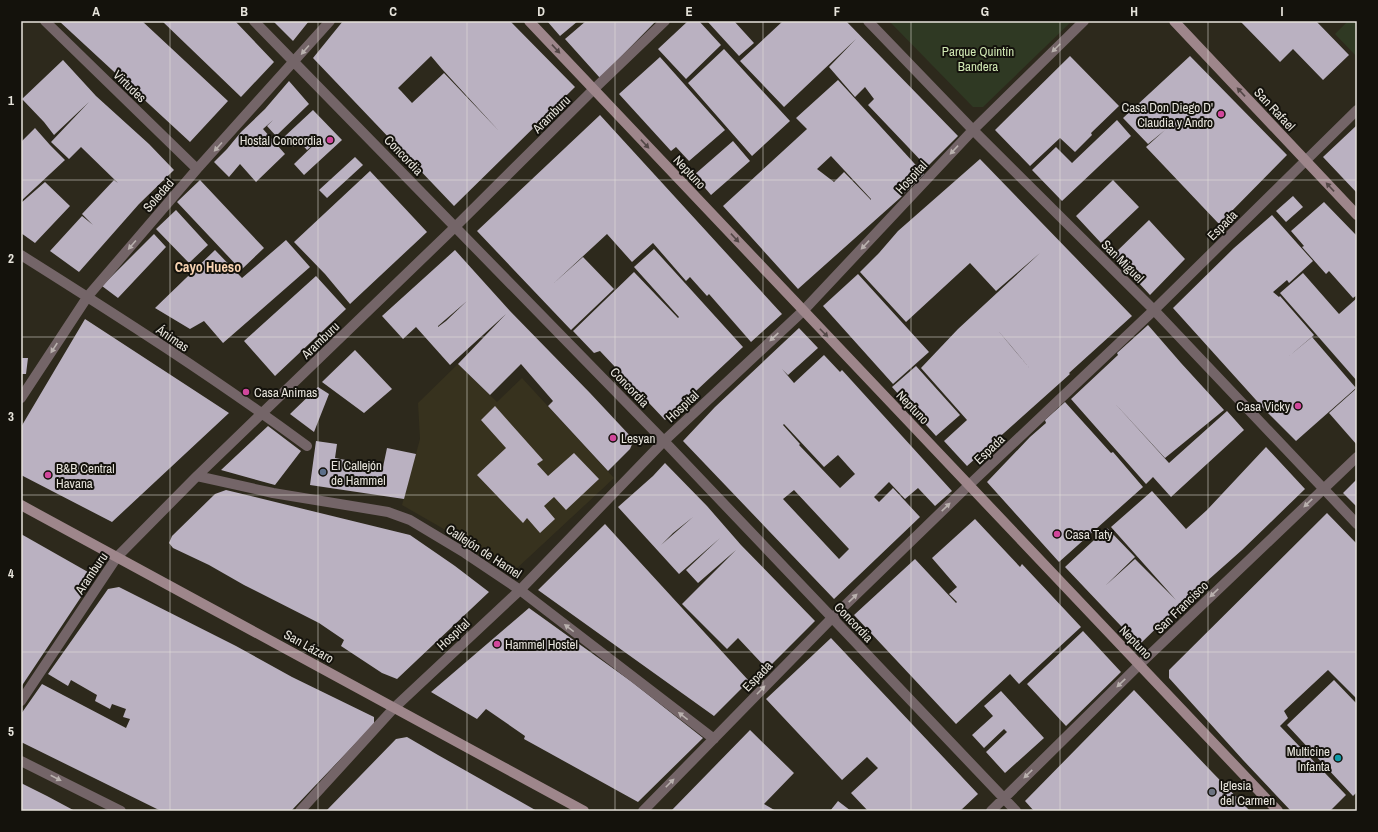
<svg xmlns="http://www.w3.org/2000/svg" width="1378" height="832" viewBox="0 0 1378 832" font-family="'Archivo Narrow',sans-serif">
	<rect width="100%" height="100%" fill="#2d291c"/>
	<path fill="#37321e" d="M458,364L497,402L522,378L614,478L515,570L402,505L420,439L418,403Z"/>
	<path fill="#2f3923" d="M889,21H1072L983,107H973Z
		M1348,21H1357V57L1335,34Z"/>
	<path fill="#bab1c1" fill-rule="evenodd" d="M59,21H142L228,101L190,142Z
		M162,21H235L274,62L241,97Z
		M273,21H309L293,41Z
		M343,21H510L575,87L454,206L313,58ZM431,56L442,69L499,131L444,73L412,103L401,91L398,88Z
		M547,21H578L560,36Z
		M586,21H656L600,78L565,39Z
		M688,21H699L721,45L686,79L658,49Z
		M707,21H734L754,43L739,56Z
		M783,21H846L958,136L927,167L868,105L874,99L865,87L855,97L829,67L856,39L784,107L740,61Z
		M1240,21H1316L1349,55L1323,80L1293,49L1280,62Z
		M724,49L790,121L752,156L688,83Z
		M1070,56L1119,106L1091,133L1092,135L1075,152L1060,138L1030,166L995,130Z
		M1190,56L1287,155L1219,224L1146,147L1165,130L1148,144L1123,118Z
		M660,57L725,130L689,161L676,147L671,151L619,94Z
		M63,60L96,96L149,144L174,170L139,204L79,272L50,251L82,216L93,225L82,214L114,180L118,183L81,147L69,159L51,142L89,102L54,135L44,122L22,99Z
		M838,80L924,174L900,198L798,289L723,206L807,129L796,118ZM831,156L871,199V200L844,172L834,182L817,169Z
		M289,81L309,104L276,136L267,126L273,120L263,129L285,154L256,182L240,164L229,177L214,162L227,149L241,132L265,109Z
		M313,110L342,140L304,175L294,164L322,137L307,150L299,141L293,147L284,137Z
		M600,115L782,314L751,342L709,294L707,296L690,277L686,281L653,243L632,262L607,234L554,283L583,257L614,289L571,330L477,231Z
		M1117,120L1131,136L1062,201L1032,170L1056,147L1072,163Z
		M1357,125V193L1323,157Z
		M35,128L50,145L65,160L21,201V142Z
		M733,141L750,161L711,195L694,175Z
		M355,157L363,165L327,198L319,190Z
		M980,159L1132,316L1069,373L1070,374L967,466L944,441L967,420L921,368L958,329L1040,253L996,291L970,263L906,322L860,272L879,253L898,231ZM995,327L1012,347L1031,370Z
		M370,171L427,232L350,304L325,274L294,242Z
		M200,180L264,248L241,270L177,202Z
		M1113,180L1139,207L1101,243L1076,216Z
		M45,182L70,206L35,243L21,233V203Z
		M1293,196L1303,207L1286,222L1276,211Z
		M1324,202L1357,236V295L1353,298L1329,271L1326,274L1302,247L1304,246L1291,231Z
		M176,210L208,245L189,263L156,229Z
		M1272,215L1313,261L1289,283L1287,280L1273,292L1279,297L1280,296L1314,335L1288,357L1312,337L1356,388L1296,441L1265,410L1173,308L1234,248Z
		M1149,220L1185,259L1150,295L1113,255Z
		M154,234L166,247L118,298L102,286Z
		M286,240L310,267L223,343L204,321L190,329L155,308L215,250L242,278Z
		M654,249L743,347L665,420L600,351L594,353L573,331L634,272L678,318L679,317L634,267Z
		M455,250L510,311L590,393L634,440L630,449L608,471L548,406L553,401L521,364L490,395L458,364L506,314L450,365L416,327L403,339L382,316ZM467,301L446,321L438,327V326Z
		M1303,273L1339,314L1357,298V381L1280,293Z
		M858,274L929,352L893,384L823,306Z
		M316,276L346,309L275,376L244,341Z
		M85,319L229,413L112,522L21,475V427Z
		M1148,325L1181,363L1224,410L1165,458L1110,398L1169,463L1227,411L1244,430L1171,497L1153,477L1146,484L1071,399L1118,355L1117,353Z
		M799,328L818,348L788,375L782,369L794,383L824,355L840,372L842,370L952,491L935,506L918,488L905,499L889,482L874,497L879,502L893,488L920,517L834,599L683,441L715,407ZM784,424L824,467L838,455L855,474L840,488L799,445L800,444L783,425ZM794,490L849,549L839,559L783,499Z
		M355,350L392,389L364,413L322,382Z
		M21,358H28L26,374H21Z
		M916,366L960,415L936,436L892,387Z
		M318,387L329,394L314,432L290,414Z
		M1357,388V445L1329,413Z
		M1065,402L1111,453L1113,452L1143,487L1059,562L987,482L1030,437L1046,423L1045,420Z
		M495,406L543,460L537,464L548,476L574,453L599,479L566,510L554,497L544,506L555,519L540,533L527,518L523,523L477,475L506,448L481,420Z
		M268,426L301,451L275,485L221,470Z
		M316,441L337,444L335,458L383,467L387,448L416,454L404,499L310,485Z
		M1266,447L1305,489L1242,550L1180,605L1139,645L1065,567L1107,528L1135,557L1105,586L1135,559L1176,600L1111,527L1152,491L1186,529L1207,510Z
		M665,463L707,506L741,545L815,621L767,669L738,638L727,649L682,604L736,550L698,583L686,570L720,538L679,574L618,507L653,476ZM693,517L661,545L673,533Z
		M1357,479V507L1343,493Z
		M226,490L410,535L455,566L489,592L397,679L382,673L341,646L344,640L319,623L244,585L209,565L173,548L169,543L172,536L215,494Z
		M1327,513L1357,544V699L1328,670L1284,711L1288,718L1280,726L1346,795L1330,811H1291L1243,760L1169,678V670Z
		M975,519L1020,567L1022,564L1081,627L1019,684L1010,674L956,724L854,615L915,559L956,603L957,602L949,594L957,587L932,558Z
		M605,524L749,681L714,716L538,590Z
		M21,534L95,576L21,687Z
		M119,587L236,646L292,677L374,717V724L291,811H161L21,742V714L42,684L126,728L130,719L123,717L126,709L112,704L110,709L95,701L97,695L71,680L68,686L48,674L108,589Z
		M529,608L632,682L703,738L638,802L524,739L525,736L486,709L477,719L431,692Z
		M1083,631L1121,672L1066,726L1027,684Z
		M831,638L978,794L960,811H868L851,793L878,768L867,757L842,780L766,699Z
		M1334,680L1357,704V792L1353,796L1287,725Z
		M1134,690L1212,772L1250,811H1034L1025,801Z
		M1001,691L1044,738L1005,773L986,752L1007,732L1004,729L984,748L972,735L993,716L984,706Z
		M750,730L794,773L764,804L776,811H671Z
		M407,737L438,755L537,811H326L396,739Z
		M21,783L47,796L75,811H21Z
		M838,801L851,811H830Z"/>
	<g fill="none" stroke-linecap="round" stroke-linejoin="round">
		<path stroke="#746568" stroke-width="10" d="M45,21L197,169
			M254,21L664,441L1016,811
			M868,21L973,130L1154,310L1357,524
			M21,255C118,316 215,378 307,446
			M21,398L88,296L197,169L330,21
			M197,476L273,493L388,512L410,520L465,553L520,590L714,739
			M21,701L117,557L197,476L455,227L594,89L665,21
			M21,761L121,811
			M300,811L394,708L520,590L664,441L803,311L973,130L1084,21
			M643,811L832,618L969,485L1154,310L1357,110
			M991,811L1140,664L1357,457"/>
		<path stroke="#9e868b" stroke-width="10" d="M529,21L1278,811
			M1174,21L1357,215
			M21,505L584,811"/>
	</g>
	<defs><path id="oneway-solid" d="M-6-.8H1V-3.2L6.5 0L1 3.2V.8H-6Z"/></defs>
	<g fill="#b9b1ae">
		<use href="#oneway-solid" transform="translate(1056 48) rotate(135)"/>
		<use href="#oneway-solid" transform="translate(305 50) rotate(131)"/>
		<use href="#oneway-solid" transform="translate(218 147) rotate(132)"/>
		<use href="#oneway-solid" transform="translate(954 150) rotate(133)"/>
		<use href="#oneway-solid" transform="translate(132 245) rotate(131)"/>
		<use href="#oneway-solid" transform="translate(865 245) rotate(133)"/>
		<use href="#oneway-solid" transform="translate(774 337) rotate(137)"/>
		<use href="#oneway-solid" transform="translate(54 348) rotate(123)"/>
		<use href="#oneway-solid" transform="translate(1308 503) rotate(136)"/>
		<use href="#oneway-solid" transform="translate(946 507) rotate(-44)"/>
		<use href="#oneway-solid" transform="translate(1214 593) rotate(136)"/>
		<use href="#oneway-solid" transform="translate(853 598) rotate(-44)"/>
		<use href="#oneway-solid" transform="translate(569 628) rotate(-142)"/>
		<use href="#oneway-solid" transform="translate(1121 683) rotate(136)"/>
		<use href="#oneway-solid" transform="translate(761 690) rotate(-46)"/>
		<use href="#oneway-solid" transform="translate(683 716) rotate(-142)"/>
		<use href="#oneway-solid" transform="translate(1028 774) rotate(136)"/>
		<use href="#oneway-solid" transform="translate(56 778) rotate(27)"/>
		<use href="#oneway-solid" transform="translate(670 783) rotate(-45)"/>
	</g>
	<g fill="#524645">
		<use href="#oneway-solid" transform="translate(556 49) rotate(47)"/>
		<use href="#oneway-solid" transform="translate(1241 92) rotate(-133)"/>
		<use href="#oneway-solid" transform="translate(645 144) rotate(47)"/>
		<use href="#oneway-solid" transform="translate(1330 187) rotate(-133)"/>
		<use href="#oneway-solid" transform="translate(735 238) rotate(47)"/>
		<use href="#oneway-solid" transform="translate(824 333) rotate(46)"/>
	</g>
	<path fill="none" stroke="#e7e4dc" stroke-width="1" stroke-opacity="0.55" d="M170,21V811M318,21V811M467,21V811M615,21V811M763,21V811M911,21V811M1060,21V811M1208,21V811M21,180H1357M21,337H1357M21,495H1357M21,652H1357"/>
	<g fill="#d1479c" stroke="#14120c" stroke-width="1.5">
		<circle cx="1221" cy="114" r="4"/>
		<circle cx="330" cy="140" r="4"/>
		<circle cx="246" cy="392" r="4"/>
		<circle cx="1298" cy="406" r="4"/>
		<circle cx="613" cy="438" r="4"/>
		<circle cx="48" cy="475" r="4"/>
		<circle cx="1057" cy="534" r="4"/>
		<circle cx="497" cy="644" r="4"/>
	</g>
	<circle fill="#5c6f8a" stroke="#14120c" stroke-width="1.5" cx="323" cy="472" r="4"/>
	<circle fill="#0f9aa8" stroke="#14120c" stroke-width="1.5" cx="1338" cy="758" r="4"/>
	<circle fill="#6b7280" stroke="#14120c" stroke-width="1.5" cx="1212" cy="792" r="4"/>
	<g text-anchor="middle" stroke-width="4" stroke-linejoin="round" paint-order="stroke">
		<g font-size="13" fill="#d0e7b3" stroke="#14120c">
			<text x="978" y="56">Parque Quintín<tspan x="978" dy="15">Bandera</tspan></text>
		</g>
		<g font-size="13" fill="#e7e4dc" stroke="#14120c">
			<text transform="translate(130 86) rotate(44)" y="5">Virtudes</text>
			<text transform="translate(1275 109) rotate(47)" y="5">San Rafael</text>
			<text transform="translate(551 114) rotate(-45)" y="5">Aramburu</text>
			<text transform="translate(404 155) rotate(46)" y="5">Concordia</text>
			<text transform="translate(690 172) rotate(47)" y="5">Neptuno</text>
			<text transform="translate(911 177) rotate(-47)" y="5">Hospital</text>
			<text transform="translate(158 195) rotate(-49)" y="5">Soledad</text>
			<text transform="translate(1222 225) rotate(-45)" y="5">Espada</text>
			<text transform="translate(1123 261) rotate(45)" y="5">San Miguel</text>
			<text transform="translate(173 338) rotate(34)" y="5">Ánimas</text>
			<text transform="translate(320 340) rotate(-44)" y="5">Aramburu</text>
			<text transform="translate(630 387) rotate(46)" y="5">Concordia</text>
			<text transform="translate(682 406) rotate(-43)" y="5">Hospital</text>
			<text transform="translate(913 407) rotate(46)" y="5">Neptuno</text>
			<text transform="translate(989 449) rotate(-43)" y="5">Espada</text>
			<text transform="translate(484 551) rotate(33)" y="5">Callejón de Hamel</text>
			<text transform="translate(91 573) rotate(-56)" y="5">Aramburu</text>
			<text transform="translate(1181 607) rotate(-44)" y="5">San Francisco</text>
			<text transform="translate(854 622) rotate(46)" y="5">Concordia</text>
			<text transform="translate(453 634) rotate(-43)" y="5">Hospital</text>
			<text transform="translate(1136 642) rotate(46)" y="5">Neptuno</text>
			<text transform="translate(309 646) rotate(29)" y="5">San Lázaro</text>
			<text transform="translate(757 676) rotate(-46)" y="5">Espada</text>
		</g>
		<g font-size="13" fill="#e7e4dc" stroke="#14120c" text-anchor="start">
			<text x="1213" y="112" text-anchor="end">Casa Don Diego D'<tspan x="1213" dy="15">Claudia y Andro</tspan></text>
			<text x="322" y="145" text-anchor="end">Hostal Concordia</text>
			<text x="254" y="397">Casa Animas</text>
			<text x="1290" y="411" text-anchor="end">Casa Vicky</text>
			<text x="621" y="443">Lesyan</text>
			<text x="331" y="470">El Callejón<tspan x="331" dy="15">de Hammel</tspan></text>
			<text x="56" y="473">B&amp;B Central<tspan x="56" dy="15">Havana</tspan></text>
			<text x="1065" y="539">Casa Taty</text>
			<text x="505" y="649">Hammel Hostel</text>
			<text x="1330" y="756" text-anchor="end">Multicine<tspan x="1330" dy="15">Infanta</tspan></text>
			<text x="1220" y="790">Iglesia<tspan x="1220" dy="15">del Carmen</tspan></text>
		</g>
		<g font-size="14" font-weight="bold" fill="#f9d4b3" stroke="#14120c">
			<text x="208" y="272">Cayo Hueso</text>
		</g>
	</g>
	<rect width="1378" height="832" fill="none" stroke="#14120c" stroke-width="44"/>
	<rect x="22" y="22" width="1334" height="788" fill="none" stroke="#e7e4dc" stroke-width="1.5"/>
	<g font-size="13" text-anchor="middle" font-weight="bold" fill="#e7e4dc">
		<text x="96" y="16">A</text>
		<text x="244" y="16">B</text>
		<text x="393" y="16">C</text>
		<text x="541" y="16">D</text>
		<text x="689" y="16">E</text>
		<text x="837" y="16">F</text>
		<text x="985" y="16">G</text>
		<text x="1134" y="16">H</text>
		<text x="1282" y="16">I</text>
		<text x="11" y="105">1</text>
		<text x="11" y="263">2</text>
		<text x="11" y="421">3</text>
		<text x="11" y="578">4</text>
		<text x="11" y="736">5</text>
	</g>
</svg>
